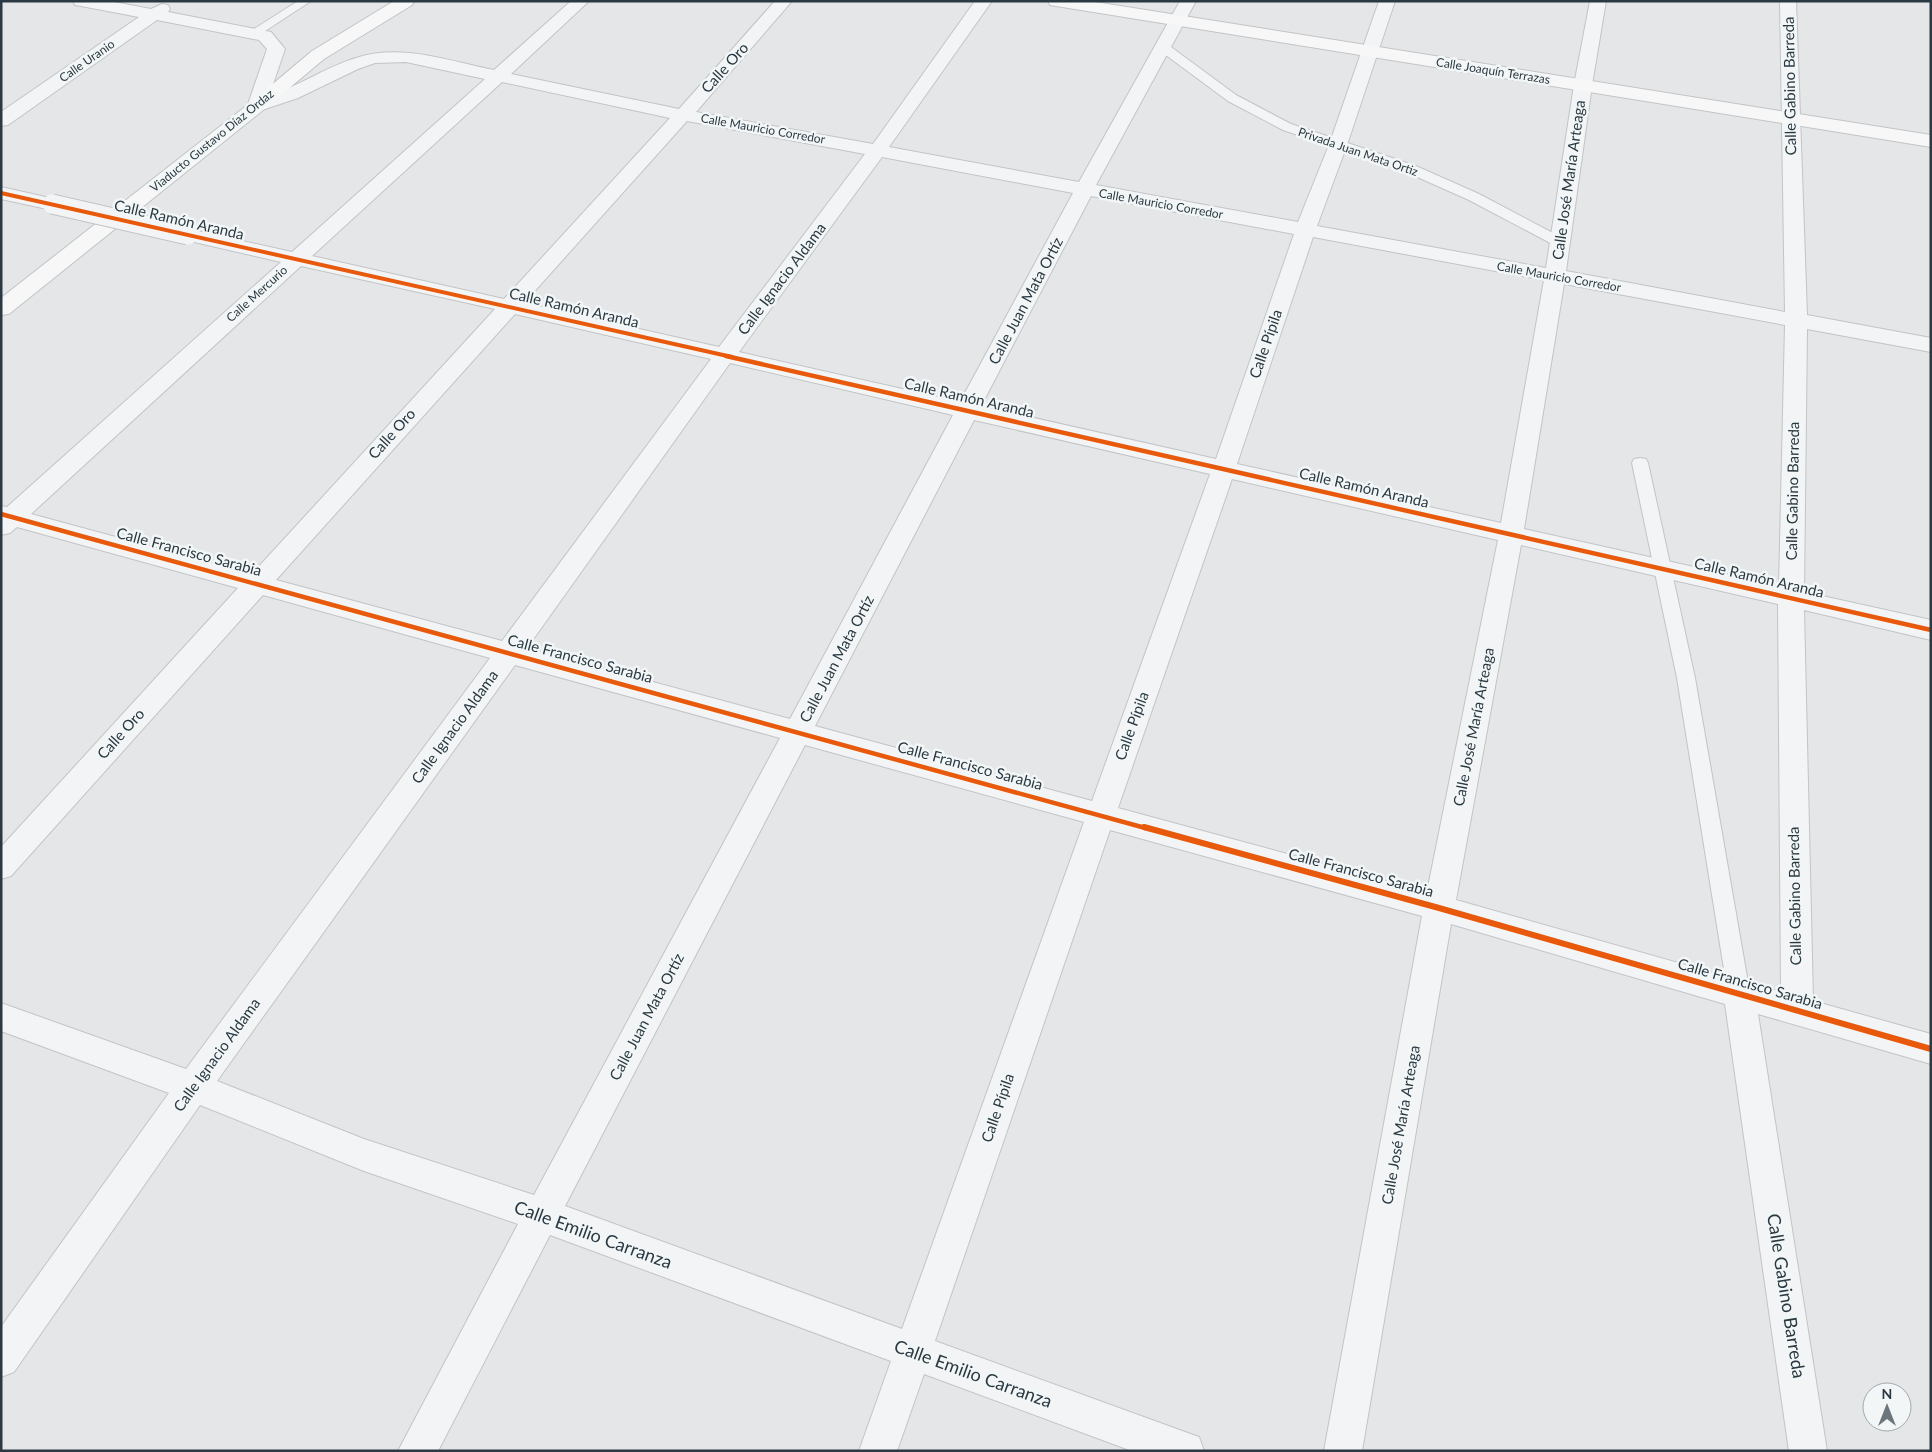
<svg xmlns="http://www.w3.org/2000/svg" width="1932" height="1452" viewBox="0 0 1932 1452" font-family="Lato,sans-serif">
	<rect width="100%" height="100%" fill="#e4e6e8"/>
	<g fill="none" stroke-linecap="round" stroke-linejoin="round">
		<defs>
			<path id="lane" d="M298,1H311L259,35H251L249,33L251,31Z
				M1163,43L1167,44L1236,95L1291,124L1416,166L1479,194L1566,240L1568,243L1561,247L1556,246L1469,200L1406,172L1283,130L1228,101L1159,50L1157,47Z
				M1640,458L1646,459L1648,463L1695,678L1750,994L1747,1001L1739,1004L1731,1001L1728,994L1677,678L1632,463L1634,459Z"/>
			<path id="street" d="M73,1H109L151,9L162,4L168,5L170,9L168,12L271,32L285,49L269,96C299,86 326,67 356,58C401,43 449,61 494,70L571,1H589L511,74L679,109L775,1H792L696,112L873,144L975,1H992L889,147L1079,182L1180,1H1196L1096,185L1298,222L1329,145L1379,1H1395L1347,145L1317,226L1546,268L1574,85L1590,1H1606L1592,85L1566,271L1785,312L1780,1H1796L1807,315L1931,338V352L1807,329L1804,592L1931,620V640L1804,610L1813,1001L1931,1034V1064L1758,1014L1827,1451H1789L1725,1004L1451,924L1362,1451H1324L1422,916L1110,830L935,1341L1185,1432L1199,1437L1204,1451H1132L924,1374L897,1451H859L891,1361L550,1235L438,1451H398L518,1224L364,1171L200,1105L14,1372L1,1377V1327L169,1093L1,1031V1003L186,1069L490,658L263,595L11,876L1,879V847L238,588L17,527L10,533L1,535V506L7,507L281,262L181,239L178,235L181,231L188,229L292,252L485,79L406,62L375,63L358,69L298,98L256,112L250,111L247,107L267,49L259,40L157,20L8,125L1,126V112L139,17L81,6L75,5ZM502,82L670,118L504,299L312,256ZM687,121L865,154L719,347L524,303ZM882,157L1073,193L960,402L739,352ZM1091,196L1294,234L1216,459L981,406ZM1313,237L1544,280L1501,523L1237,464ZM301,266L495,309L252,574L31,514ZM1564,284L1785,325L1779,586L1524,529ZM515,314L711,359L502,641L276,580ZM730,363L953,415L790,719L527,648ZM974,420L1210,474L1092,801L815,726ZM1232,479L1498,540L1427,892L1118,808ZM1521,545L1778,604L1781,992L1456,900ZM515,665L780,738L534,1195L364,1139L217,1081ZM805,745L1084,822L902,1329L565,1206Z
				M1,187L59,200L62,204L59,208L52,210L1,199Z"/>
			<path id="secondary" d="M1048,1H1089L1931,135V147L1056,6L1050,5Z"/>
			<path id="primary" d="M394,1H414L412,5L324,59L262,111L9,314L1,315V298L250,103L312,51Z"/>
		</defs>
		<use href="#lane" stroke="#c2c4c6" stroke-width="2"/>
		<use href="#street" stroke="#c2c4c6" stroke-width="2"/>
		<use href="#secondary" stroke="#c2c4c6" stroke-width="2"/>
		<use href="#primary" stroke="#c0c4c6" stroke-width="2"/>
		<use href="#lane" fill="#f3f4f5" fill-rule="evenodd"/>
		<use href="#street" fill="#f3f4f5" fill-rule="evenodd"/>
		<use href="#secondary" fill="#f7f7f7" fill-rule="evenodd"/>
		<use href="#primary" fill="#f7f7f7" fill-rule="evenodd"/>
		<defs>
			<path id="street-bridge" d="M52,204L188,235"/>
		</defs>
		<use href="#street-bridge" stroke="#c2c4c6" stroke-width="21" stroke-linecap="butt"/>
		<use href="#street-bridge" stroke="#f3f4f5" stroke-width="19"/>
		<defs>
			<path id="cycleway-far2" d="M1,193L732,357"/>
			<path id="cycleway-far1" d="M726,356L1931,630
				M1,514L1149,829"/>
			<path id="cycleway" d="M1144,827L1439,908L1931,1049"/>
		</defs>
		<use href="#cycleway-far2" stroke="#f2f6f7" stroke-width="5.5"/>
		<use href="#cycleway-far1" stroke="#f2f6f7" stroke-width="8"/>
		<use href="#cycleway" stroke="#f2f6f7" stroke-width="9"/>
		<use href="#cycleway-far2" stroke="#e8590c" stroke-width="4"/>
		<use href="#cycleway-far1" stroke="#e8590c" stroke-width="4.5"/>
		<use href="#cycleway" stroke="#e8590c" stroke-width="6"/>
	</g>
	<g text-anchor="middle" stroke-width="5" stroke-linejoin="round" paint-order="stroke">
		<g font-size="12" fill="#2a3942" stroke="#f2f6f7">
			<text transform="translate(87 61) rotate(-35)" y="4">Calle Uranio</text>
			<text transform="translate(1493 71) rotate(9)" y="4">Calle Joaquín Terrazas</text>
			<text transform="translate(763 129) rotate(10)" y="4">Calle Mauricio Corredor</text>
			<text transform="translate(212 141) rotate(-39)" y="4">Viaducto Gustavo Díaz Ordaz</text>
			<text transform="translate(1358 152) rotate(19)" y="4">Privada Juan Mata Ortiz</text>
			<text transform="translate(1161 204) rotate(10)" y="4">Calle Mauricio Corredor</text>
			<text transform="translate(1559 277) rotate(10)" y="4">Calle Mauricio Corredor</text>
			<text transform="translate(257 294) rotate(-42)" y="4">Calle Mercurio</text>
		</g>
		<g font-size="15" fill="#2a3942" stroke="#f2f6f7">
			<text transform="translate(725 68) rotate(-48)" y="5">Calle Oro</text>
			<text transform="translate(1790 86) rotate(-91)" y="5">Calle Gabino Barreda</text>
			<text transform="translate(1569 180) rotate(-82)" y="5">Calle José María Arteaga</text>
			<text transform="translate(179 220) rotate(13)" y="5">Calle Ramón Aranda</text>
			<text transform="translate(782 279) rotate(-53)" y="5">Calle Ignacio Aldama</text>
			<text transform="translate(1026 301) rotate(-62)" y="5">Calle Juan Mata Ortíz</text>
			<text transform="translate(574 308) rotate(13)" y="5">Calle Ramón Aranda</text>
			<text transform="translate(1266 344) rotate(-71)" y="5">Calle Pípila</text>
			<text transform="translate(969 398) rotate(13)" y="5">Calle Ramón Aranda</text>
			<text transform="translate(392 434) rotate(-48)" y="5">Calle Oro</text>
			<text transform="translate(1364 488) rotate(13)" y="5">Calle Ramón Aranda</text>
			<text transform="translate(1793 491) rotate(-89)" y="5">Calle Gabino Barreda</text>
			<text transform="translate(189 552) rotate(15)" y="5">Calle Francisco Sarabia</text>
			<text transform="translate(1759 578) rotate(13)" y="5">Calle Ramón Aranda</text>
			<text transform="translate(580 659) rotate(15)" y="5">Calle Francisco Sarabia</text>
			<text transform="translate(837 659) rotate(-62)" y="5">Calle Juan Mata Ortíz</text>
			<text transform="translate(1132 726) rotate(-70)" y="5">Calle Pípila</text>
			<text transform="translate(455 727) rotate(-54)" y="5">Calle Ignacio Aldama</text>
			<text transform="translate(1474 727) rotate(-79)" y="5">Calle José María Arteaga</text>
			<text transform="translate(121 734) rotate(-48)" y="5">Calle Oro</text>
			<text transform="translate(970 766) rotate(15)" y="5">Calle Francisco Sarabia</text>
			<text transform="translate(1361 873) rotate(15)" y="5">Calle Francisco Sarabia</text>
			<text transform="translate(1795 896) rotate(-91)" y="5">Calle Gabino Barreda</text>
			<text transform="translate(1750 984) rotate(16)" y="5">Calle Francisco Sarabia</text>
			<text transform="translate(647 1017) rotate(-62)" y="5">Calle Juan Mata Ortíz</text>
			<text transform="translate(217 1055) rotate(-54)" y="5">Calle Ignacio Aldama</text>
			<text transform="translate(998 1108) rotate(-71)" y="5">Calle Pípila</text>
			<text transform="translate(1401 1125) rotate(-80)" y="5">Calle José María Arteaga</text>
		</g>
		<g font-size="18" fill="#2a3942" stroke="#f2f6f7">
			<text transform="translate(593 1235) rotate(20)" y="6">Calle Emilio Carranza</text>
			<text transform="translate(1786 1296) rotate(81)" y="6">Calle Gabino Barreda</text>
			<text transform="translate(973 1374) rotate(20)" y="6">Calle Emilio Carranza</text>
		</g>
	</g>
	<rect width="1932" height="1452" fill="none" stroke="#2a3942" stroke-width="5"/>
	<g transform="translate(1887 1407)"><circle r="24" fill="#f2f6f7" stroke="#a2aaaf"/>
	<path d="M0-4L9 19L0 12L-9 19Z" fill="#6b767c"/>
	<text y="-8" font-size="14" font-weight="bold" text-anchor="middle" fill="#2a3942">N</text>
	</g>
</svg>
